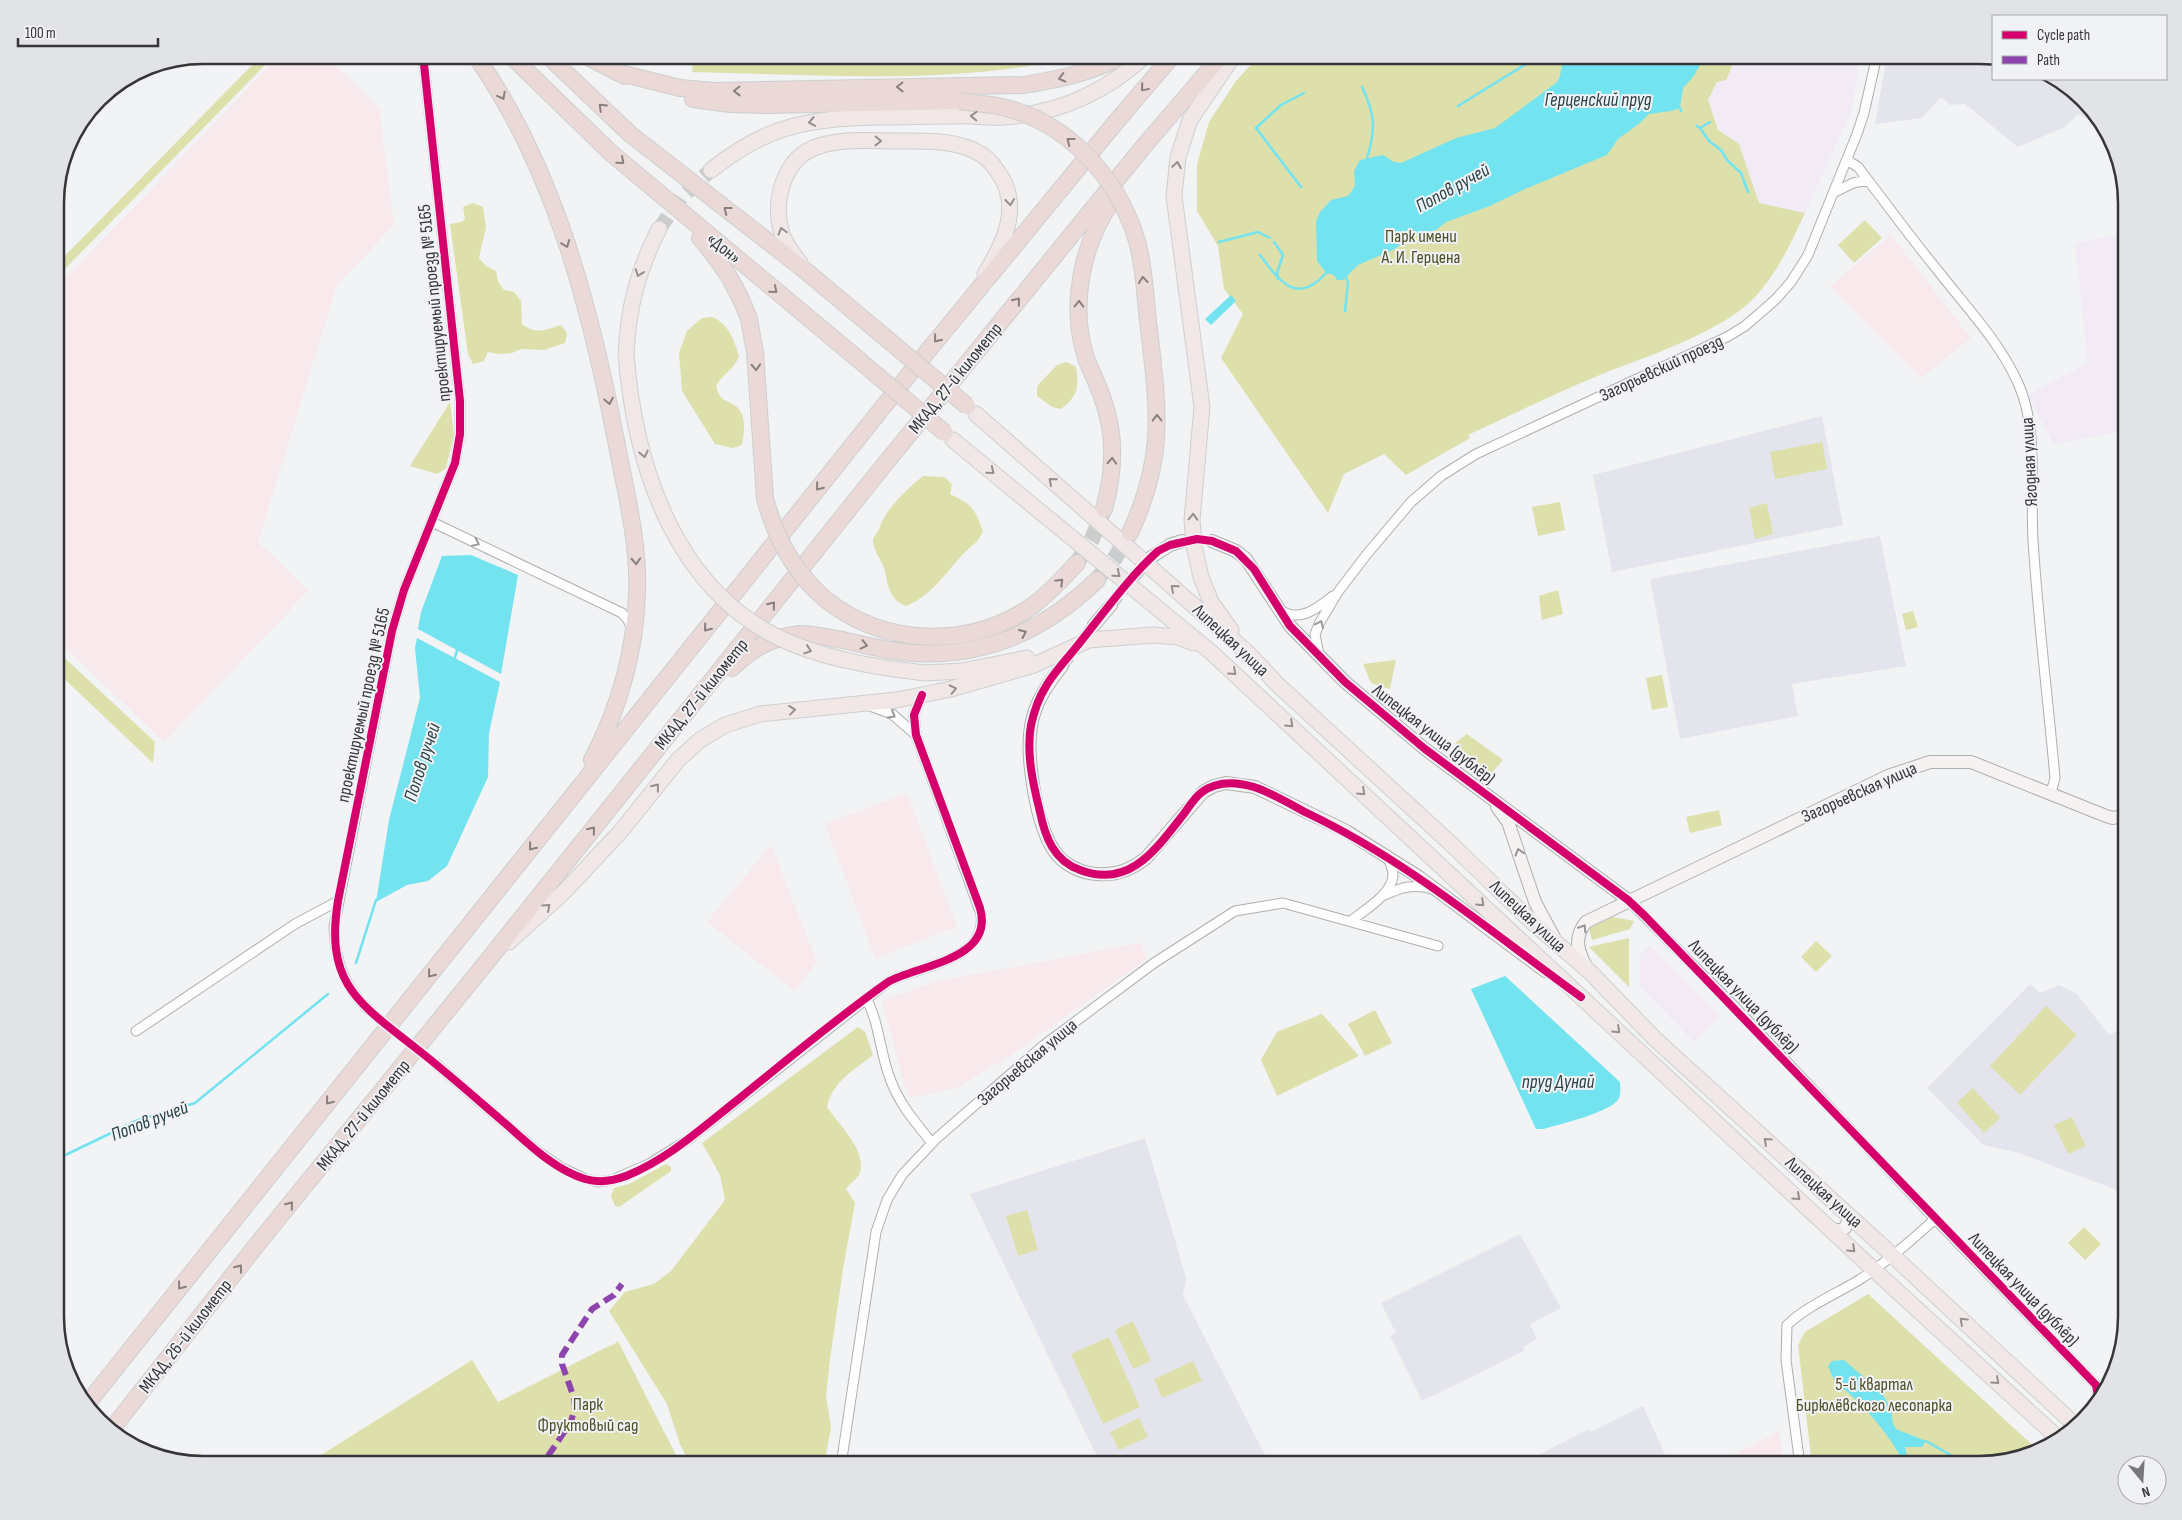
<svg xmlns="http://www.w3.org/2000/svg" width="2182" height="1520" viewBox="0 0 2182 1520" font-family="'Sofia Sans Condensed',sans-serif">
	<rect width="100%" height="100%" fill="#f2f3f5"/>
	<path fill="#f2eaf4" d="M1730,55H1861L1851,112L1805,213L1759,203L1739,145L1718,130L1708,100Z
		M2127,233V431L2054,444L2028,395L2088,363L2075,243Z
		M1650,945L1720,1016L1694,1042L1640,987V954Z"/>
	<path fill="#f7e9ec" d="M280,55H325L379,108L394,225L337,285L258,542L308,591L164,742L55,638V289Z
		M1891,235L1971,338L1921,378L1830,286Z
		M907,793L957,927L875,958L825,824Z
		M771,845L817,962L795,991L707,922Z
		M1141,943L1147,959L1014,1053L957,1088L910,1098L904,1083L882,1001L934,982Z
		M1779,1431L1784,1465H1715Z"/>
	<path fill="#e4e5ec" d="M1887,55H1979L1993,57V79H2059L2093,116L2089,120L2078,114L2065,127L2018,147L1965,104L1950,105L1941,97L1922,118L1875,124Z
		M1822,416L1843,525L1612,572L1593,475Z
		M1880,536L1906,666L1792,684L1798,716L1680,739L1650,579Z
		M2030,984L2040,993L2059,985L2077,994L2109,1035L2127,1026V1186L2122,1192L2016,1152L1983,1145L1927,1088Z
		M1145,1138L1186,1278L1183,1295L1270,1465H1101L970,1194Z
		M1520,1234L1561,1308L1530,1324L1537,1339L1523,1347L1524,1351L1422,1401L1390,1336L1396,1333L1381,1303Z
		M1643,1406L1670,1465H1519L1589,1429L1591,1432Z"/>
	<path fill="#dde0ab" d="M262,55H273V57L55,279V266Z
		M694,55H1087C958,86 824,75 692,72Z
		M1260,55H1737L1726,80L1717,82L1708,100L1718,130L1739,144L1759,203L1805,213C1791,243 1778,272 1755,297C1725,330 1649,356 1607,372C1565,389 1524,409 1483,428L1468,435L1470,438L1406,475L1384,454L1344,474L1328,513L1221,358L1243,314L1224,289L1218,246L1197,211V164L1209,122L1236,81Z
		M473,203L483,207L486,227L479,258L486,266L496,271L498,282L504,290L514,292L521,301L522,324C535,335 546,330 561,325L567,333L565,343L544,350L521,349L512,353L499,354L488,352L484,361L473,364L468,354L450,224L462,222L465,218L463,207Z
		M1865,220L1882,238L1854,263L1838,245Z
		M712,317C728,323 734,340 739,356C735,369 723,373 716,386C721,404 726,398 737,407C747,417 744,433 742,445L733,448L715,444L682,391L679,353L687,331L702,318Z
		M1067,362L1076,367C1079,387 1078,396 1061,409L1052,407L1037,396V386L1057,365Z
		M450,402L454,435L446,468L437,474L410,466Z
		M1822,442L1827,469L1775,479L1770,452Z
		M923,476L944,477L952,484L950,494C973,505 974,508 983,531C979,542 971,546 963,554C945,574 931,596 906,606C890,600 888,587 885,571C883,561 872,550 873,539C874,536 878,532 879,529C886,508 906,490 923,476Z
		M1560,502L1565,530L1538,536L1532,507Z
		M1767,503L1773,534L1755,539L1749,508Z
		M1558,590L1563,614L1542,620L1539,596Z
		M1913,611L1918,627L1906,630L1902,614Z
		M55,649L155,742L153,763L55,670Z
		M1396,660L1390,689L1371,683L1363,664Z
		M1662,675L1668,707L1652,710L1646,678Z
		M1467,734L1503,760L1490,775L1455,743Z
		M1719,810L1722,825L1690,833L1686,817Z
		M1613,917L1634,921L1630,929L1592,940L1589,928Z
		M1629,938V987L1589,947Z
		M1816,941L1832,956L1816,972L1801,957Z
		M2046,1006L2077,1035L2020,1095L1990,1066Z
		M1375,1010L1392,1043L1365,1056L1348,1024Z
		M1322,1014L1359,1056L1277,1096L1261,1060L1277,1032Z
		M858,1027L865,1032L873,1055C854,1070 832,1082 827,1107C838,1124 869,1152 859,1175C856,1180 849,1184 846,1189L855,1203L843,1269L830,1359L826,1396L831,1427L824,1465H690L680,1444L667,1404L609,1311L625,1292L654,1284L671,1271L725,1200L720,1175L702,1143Z
		M1973,1088L2000,1118L1984,1133L1957,1103Z
		M2072,1117L2086,1146L2068,1154L2054,1125Z
		M666,1164L671,1167V1171L619,1207L615,1206L611,1196L614,1188L629,1184Z
		M1027,1210L1038,1250L1018,1256L1006,1216Z
		M2084,1227L2101,1244L2085,1260L2068,1243Z
		M1868,1294L2039,1451L1979,1465H1812L1798,1345L1805,1332Z
		M1133,1321L1151,1361L1133,1369L1115,1330Z
		M1109,1337L1140,1407L1103,1424L1071,1354Z
		M618,1341L681,1465H328L318,1457L472,1360L498,1402L611,1345L612,1346Z
		M1193,1361L1202,1381L1162,1398L1154,1379Z
		M1139,1418L1148,1437L1119,1450L1110,1432Z"/>
	<path fill="#72e3ef" d="M1565,55H1706L1693,77L1683,88L1680,108L1671,111L1649,114L1640,123L1618,139L1607,155L1523,190L1490,206L1446,222L1436,230L1409,237L1395,249L1358,265L1343,280H1337L1334,275L1326,273L1317,261L1316,221L1320,212L1331,200L1348,196L1352,191L1355,185L1354,171L1360,160L1383,155L1394,162L1401,163L1456,138L1495,128L1556,83C1563,75 1560,65 1565,55Z
		M1231,295L1236,301L1211,325L1205,319Z
		M471,555L518,575L501,674L418,629L421,612L442,556Z
		M417,638L500,682L489,733L488,777L447,866L428,881L407,885L376,902L389,820L420,698L415,648Z
		M1505,976L1620,1082C1620,1089 1622,1095 1617,1101C1608,1112 1559,1125 1543,1129H1536L1471,989Z
		M1844,1360L1881,1392L1891,1408L1893,1424L1896,1429L1926,1441L1922,1447H1905L1909,1465H1905C1893,1441 1874,1417 1855,1399C1840,1384 1836,1388 1828,1366L1832,1361Z"/>
	<g fill="none" stroke-linecap="round" stroke-linejoin="round">
		<path stroke="#72e3ef" stroke-width="2.5" d="M1362,87C1375,114 1376,129 1367,158
			M1458,106L1531,61L1546,58
			M1680,108L1681,111
			M1697,126L1700,128L1710,122
			M1700,128L1709,141L1721,150L1727,160L1741,173L1748,192
			M1301,187L1256,128L1281,105L1304,93
			M1219,242L1258,232L1270,238
			M1274,242L1283,255L1277,273L1278,279
			M1260,255C1280,282 1297,306 1327,272
			M1345,311L1348,282L1345,276
			M454,660L458,648
			M356,963L376,900
			M55,1160L138,1120L195,1103L328,994
			M1926,1441L1968,1465"/>
		<path stroke="#cccdcf" stroke-width="9" stroke-dasharray="9 4.5" stroke-linecap="butt" d="M369,1010L436,1064"/>
		<path stroke="#cccdcf" stroke-width="12" stroke-dasharray="12 6" stroke-linecap="butt" d="M1111,605L1150,558
			M1062,666L1094,625"/>
		<path stroke="#cccdcf" stroke-width="15" stroke-dasharray="15 8" stroke-linecap="butt" d="M659,229L681,198L711,170"/>
		<path stroke="#cccdcf" stroke-width="16" stroke-dasharray="16 8" stroke-linecap="butt" d="M1078,561L1092,539L1104,510
			M1098,578L1115,558L1130,533"/>
		<defs>
			<path id="street" d="M1847,160L1858,167C1885,202 1911,238 1939,272C1967,308 1999,341 2018,383C2039,429 2030,491 2033,540C2038,620 2048,699 2055,778L2051,793
				M1833,193L1853,183L1868,180
				M432,522L622,613L628,620L632,629
				M1281,611C1302,622 1317,608 1333,596
				M1319,655L1315,634L1320,622L1338,592L1367,554L1411,502L1441,476L1476,454L1727,337L1745,326L1775,300L1791,282L1808,255L1857,134L1864,113L1877,55
				M870,706L892,714L916,735
				M1382,896C1400,888 1413,883 1432,889
				M1628,900L1735,1007L1935,1219L2096,1385L2099,1402
				M1351,921C1364,910 1392,895 1393,875C1393,868 1389,861 1387,855
				M866,998C880,1024 880,1055 891,1081C900,1105 916,1123 932,1143
				M369,1010C344,988 335,960 334,927L392,631L404,590L455,463L460,434V401L423,55
				M136,1031L295,924L338,901
				M436,1064L536,1150L562,1168L586,1179L598,1182L612,1180L649,1164L689,1139L888,982C917,966 988,961 981,914L916,735L914,715L922,695
				M841,1465L876,1232L887,1200L902,1175L937,1138L1044,1045L1154,963L1235,911L1283,903L1438,946
				M1800,1465L1786,1360L1787,1325C1807,1306 1836,1294 1859,1280C1887,1262 1911,1241 1935,1219"/>
			<path id="secondary" d="M1212,541L1236,551L1246,559L1290,626L1345,682L1425,749L1628,900
				M1150,558L1170,545L1182,541
				M1094,625L1111,605
				M1062,666C1047,685 1035,702 1031,726C1026,757 1036,826 1055,852C1064,865 1081,873 1097,874C1116,876 1131,870 1146,858L1203,792L1214,786L1226,783L1255,787L1346,831L1419,877L1545,971
				M1497,807L1508,822L1535,902L1556,941
				M1587,968C1578,952 1573,938 1586,922L1888,776L1930,762H1971L2106,816L2113,818L2127,815
				M1830,1228L1839,1231L1845,1228L1849,1219L1845,1212"/>
			<path id="primary" d="M711,170C734,152 759,136 787,128C817,119 846,118 877,117C904,117 930,116 957,116C972,115 988,118 1003,117C1057,114 1106,92 1146,55
				M800,263C793,254 786,245 782,234C772,202 783,157 819,146C845,138 872,141 898,141C919,141 942,140 962,146C977,150 990,159 998,172C1022,205 1005,242 985,274
				M626,354C628,308 638,270 659,229
				M976,414L1250,655L1278,685L1449,842L1531,921L1590,972L1654,1038L1878,1242L2074,1424
				M953,440L1212,653L1874,1270L2058,1438
				M1231,630L1211,602L1201,577L1194,546L1192,520L1202,407L1174,196L1178,157L1190,120L1234,55
				M925,673L962,671L1027,658
				M509,942L564,892L621,831L678,760L700,740L725,725L760,714L897,700L951,689L1034,665L1089,640L1153,635L1178,637L1194,643"/>
			<path id="highway" d="M475,55C557,171 593,318 619,456C628,501 639,548 637,594C635,653 619,708 592,760
				M510,55L611,153L859,360
				M547,55L630,134L807,272L881,334
				M584,55L625,76
				M616,72L680,88L714,91L1024,85C1058,79 1093,73 1123,55
				M693,99L730,104L766,105L960,101
				M700,238C723,265 737,286 749,319
				M1104,509C1114,473 1116,435 1103,400C1099,386 1091,372 1086,358C1069,304 1082,243 1114,198
				M1130,533C1166,456 1158,409 1149,329
				M825,599C885,647 970,649 1032,606C1049,594 1063,578 1077,563
				M732,668C752,649 771,637 800,634C830,635 859,645 889,650C971,664 1039,636 1097,580
				M87,1404L927,352L1116,122L1173,55
				M111,1430L259,1242L485,964L876,475L1144,146L1222,55"/>
		</defs>
		<use href="#street" stroke="#aeafb0" stroke-width="11"/>
		<use href="#secondary" stroke="#aeafb0" stroke-width="14"/>
		<use href="#primary" stroke="#cecfcf" stroke-width="17"/>
		<use href="#highway" stroke="#cecfcf" stroke-width="18"/>
		<use href="#street" stroke="#fdfdfe" stroke-width="9"/>
		<use href="#secondary" stroke="#f7f2f2" stroke-width="12"/>
		<use href="#primary" stroke="#f1e7e7" stroke-width="15"/>
		<use href="#highway" stroke="#ead9d7" stroke-width="16"/>
		<defs>
			<path id="primary-bridge" d="M626,354C635,469 677,597 793,644C835,661 881,668 925,673"/>
			<path id="highway-bridge" d="M960,101C973,103 986,104 998,106C1066,120 1118,177 1137,241C1145,269 1145,300 1149,329
				M749,319L755,352L765,498C775,537 794,572 825,599
				M881,334L967,406
				M859,360L945,433"/>
		</defs>
		<use href="#primary-bridge" stroke="#cecfcf" stroke-width="17" stroke-linecap="butt"/>
		<use href="#highway-bridge" stroke="#cecfcf" stroke-width="18" stroke-linecap="butt"/>
		<use href="#primary-bridge" stroke="#f1e7e7" stroke-width="15"/>
		<use href="#highway-bridge" stroke="#ead9d7" stroke-width="16"/>
		<path stroke="#8e44ad" stroke-width="6" stroke-dasharray="12 6" stroke-linecap="butt" d="M548,1456L571,1422L575,1407L574,1398L562,1364V1355L592,1309L614,1295L622,1284"/>
		<defs>
			<path id="cycleway" d="M423,55L460,401V434L455,463L404,590L392,631L338,901C324,987 362,1005 422,1053C451,1076 479,1101 507,1125C530,1145 555,1170 585,1179C599,1183 613,1181 626,1176C669,1159 704,1126 740,1098C788,1059 837,1018 888,982C918,965 995,960 980,908L916,735L914,715L922,695
				M1581,997C1491,932 1408,861 1307,813C1290,804 1272,793 1254,787C1237,782 1217,781 1202,792C1194,798 1189,807 1183,815C1156,849 1130,889 1080,870C1054,861 1045,837 1040,812C1033,784 1026,753 1031,725C1034,712 1038,699 1045,688C1053,673 1067,659 1078,645C1102,615 1130,576 1158,551L1170,545L1197,539L1212,541L1236,551L1254,569L1290,626L1345,682L1425,749L1628,900L1645,916L2096,1385L2099,1402"/>
		</defs>
		<use href="#cycleway" stroke="#f1f2f6" stroke-width="11"/>
		<use href="#cycleway" stroke="#d6006c" stroke-width="8"/>
	</g>
	<defs><path id="oneway-chevron" d="M-2-3.5L2.5 0L-2 3.5" fill="none" stroke-width="1.6" stroke-linecap="round" stroke-linejoin="round" transform="scale(1.25)"/></defs>
	<g stroke="#877f80">
		<use href="#oneway-chevron" transform="translate(1062 78) rotate(166)"/>
		<use href="#oneway-chevron" transform="translate(900 87) rotate(179)"/>
		<use href="#oneway-chevron" transform="translate(1144 88) rotate(130)"/>
		<use href="#oneway-chevron" transform="translate(737 91) rotate(179)"/>
		<use href="#oneway-chevron" transform="translate(502 96) rotate(62)"/>
		<use href="#oneway-chevron" transform="translate(602 107) rotate(-136)"/>
		<use href="#oneway-chevron" transform="translate(1070 141) rotate(-142)"/>
		<use href="#oneway-chevron" transform="translate(621 161) rotate(41)"/>
		<use href="#oneway-chevron" transform="translate(727 210) rotate(-142)"/>
		<use href="#oneway-chevron" transform="translate(566 244) rotate(69)"/>
		<use href="#oneway-chevron" transform="translate(1143 280) rotate(-96)"/>
		<use href="#oneway-chevron" transform="translate(774 290) rotate(40)"/>
		<use href="#oneway-chevron" transform="translate(1017 301) rotate(-51)"/>
		<use href="#oneway-chevron" transform="translate(1079 304) rotate(-89)"/>
		<use href="#oneway-chevron" transform="translate(937 339) rotate(129)"/>
		<use href="#oneway-chevron" transform="translate(756 367) rotate(87)"/>
		<use href="#oneway-chevron" transform="translate(609 401) rotate(79)"/>
		<use href="#oneway-chevron" transform="translate(1157 418) rotate(-91)"/>
		<use href="#oneway-chevron" transform="translate(1112 461) rotate(-87)"/>
		<use href="#oneway-chevron" transform="translate(819 487) rotate(129)"/>
		<use href="#oneway-chevron" transform="translate(636 561) rotate(87)"/>
		<use href="#oneway-chevron" transform="translate(1060 582) rotate(-45)"/>
		<use href="#oneway-chevron" transform="translate(772 605) rotate(-51)"/>
		<use href="#oneway-chevron" transform="translate(707 628) rotate(129)"/>
		<use href="#oneway-chevron" transform="translate(1023 633) rotate(-24)"/>
		<use href="#oneway-chevron" transform="translate(864 645) rotate(13)"/>
		<use href="#oneway-chevron" transform="translate(592 830) rotate(-51)"/>
		<use href="#oneway-chevron" transform="translate(532 847) rotate(129)"/>
		<use href="#oneway-chevron" transform="translate(431 974) rotate(129)"/>
		<use href="#oneway-chevron" transform="translate(329 1101) rotate(129)"/>
		<use href="#oneway-chevron" transform="translate(290 1205) rotate(-51)"/>
		<use href="#oneway-chevron" transform="translate(239 1268) rotate(-52)"/>
		<use href="#oneway-chevron" transform="translate(181 1286) rotate(129)"/>
	</g>
	<g stroke="#948e90">
		<use href="#oneway-chevron" transform="translate(974 116) rotate(-178)"/>
		<use href="#oneway-chevron" transform="translate(812 122) rotate(169)"/>
		<use href="#oneway-chevron" transform="translate(878 141) rotate(1)"/>
		<use href="#oneway-chevron" transform="translate(1177 165) rotate(-80)"/>
		<use href="#oneway-chevron" transform="translate(1010 202) rotate(84)"/>
		<use href="#oneway-chevron" transform="translate(782 231) rotate(-106)"/>
		<use href="#oneway-chevron" transform="translate(639 273) rotate(110)"/>
		<use href="#oneway-chevron" transform="translate(644 454) rotate(78)"/>
		<use href="#oneway-chevron" transform="translate(991 471) rotate(39)"/>
		<use href="#oneway-chevron" transform="translate(1052 481) rotate(-139)"/>
		<use href="#oneway-chevron" transform="translate(1193 517) rotate(-88)"/>
		<use href="#oneway-chevron" transform="translate(1117 574) rotate(39)"/>
		<use href="#oneway-chevron" transform="translate(1174 588) rotate(-139)"/>
		<use href="#oneway-chevron" transform="translate(808 650) rotate(18)"/>
		<use href="#oneway-chevron" transform="translate(1233 672) rotate(42)"/>
		<use href="#oneway-chevron" transform="translate(953 689) rotate(-13)"/>
		<use href="#oneway-chevron" transform="translate(792 710) rotate(-7)"/>
		<use href="#oneway-chevron" transform="translate(1290 724) rotate(43)"/>
		<use href="#oneway-chevron" transform="translate(656 787) rotate(-51)"/>
		<use href="#oneway-chevron" transform="translate(1362 792) rotate(43)"/>
		<use href="#oneway-chevron" transform="translate(1481 903) rotate(43)"/>
		<use href="#oneway-chevron" transform="translate(547 907) rotate(-42)"/>
		<use href="#oneway-chevron" transform="translate(1617 1030) rotate(43)"/>
		<use href="#oneway-chevron" transform="translate(1767 1141) rotate(-138)"/>
		<use href="#oneway-chevron" transform="translate(1797 1197) rotate(42)"/>
		<use href="#oneway-chevron" transform="translate(1852 1249) rotate(44)"/>
		<use href="#oneway-chevron" transform="translate(1963 1321) rotate(-137)"/>
		<use href="#oneway-chevron" transform="translate(1996 1381) rotate(42)"/>
	</g>
	<g stroke="#9a9a9b">
		<use href="#oneway-chevron" transform="translate(476 543) rotate(26)"/>
		<use href="#oneway-chevron" transform="translate(1320 624) rotate(-65)"/>
		<use href="#oneway-chevron" transform="translate(892 715) rotate(30)"/>
	</g>
	<g stroke="#969495">
		<use href="#oneway-chevron" transform="translate(1519 852) rotate(-107)"/>
		<use href="#oneway-chevron" transform="translate(1583 928) rotate(-57)"/>
	</g>
	<g text-anchor="middle" stroke-width="4" stroke-linejoin="round" paint-order="stroke">
		<g font-size="18" fill="#4d4f24" stroke="#f1f2f6">
			<text x="1421" y="242">Парк имени<tspan x="1421" dy="21">А. И. Герцена</tspan></text>
			<text x="1874" y="1390">5-й квартал<tspan x="1874" dy="21">Бирюлёвского лесопарка</tspan></text>
			<text x="588" y="1410">Парк<tspan x="588" dy="21">Фруктовый сад</tspan></text>
		</g>
		<g font-size="18" fill="#363638" stroke="#f1f2f6">
			<text transform="translate(724 248) rotate(40)" y="6">«Дон»</text>
			<text transform="translate(434 303) rotate(-96)" y="6">проектируемый проезд № 5165</text>
			<text transform="translate(1661 368) rotate(-25)" y="6">Загорьевский проезд</text>
			<text transform="translate(955 378) rotate(-51)" y="6">МКАД, 27-й километр</text>
			<text transform="translate(2029 462) rotate(-93)" y="6">Ягодная улица</text>
			<text transform="translate(1231 640) rotate(43)" y="6">Липецкая улица</text>
			<text transform="translate(701 694) rotate(-51)" y="6">МКАД, 27-й километр</text>
			<text transform="translate(363 705) rotate(-78)" y="6">проектируемый проезд № 5165</text>
			<text transform="translate(1434 734) rotate(38)" y="6">Липецкая улица (дублёр)</text>
			<text transform="translate(1859 792) rotate(-24)" y="6">Загорьевская улица</text>
			<text transform="translate(1528 916) rotate(43)" y="6">Липецкая улица</text>
			<text transform="translate(1744 996) rotate(46)" y="6">Липецкая улица (дублёр)</text>
			<text transform="translate(1027 1062) rotate(-40)" y="6">Загорьевская улица</text>
			<text transform="translate(363 1115) rotate(-51)" y="6">МКАД, 27-й километр</text>
			<text transform="translate(1824 1192) rotate(42)" y="6">Липецкая улица</text>
			<text transform="translate(2024 1289) rotate(46)" y="6">Липецкая улица (дублёр)</text>
			<text transform="translate(185 1336) rotate(-52)" y="6">МКАД, 26-й километр</text>
		</g>
		<g font-size="19" font-style="italic" fill="#284245" stroke="#f1f2f6">
			<text x="1598" y="106">Герценский пруд</text>
			<text transform="translate(1452 187) rotate(-29)" y="7">Попов ручей</text>
			<text transform="translate(421 762) rotate(-72)" y="7">Попов ручей</text>
			<text x="1558" y="1088">пруд Дунай</text>
			<text transform="translate(149 1120) rotate(-21)" y="7">Попов ручей</text>
		</g>
	</g>
	<path d="M0 0H2182V1520H0ZM203 64H1979A139 139 0 0 1 2118 203V1317A139 139 0 0 1 1979 1456H203A139 139 0 0 1 64 1317V203A139 139 0 0 1 203 64Z" fill="#e2e3e7" fill-rule="evenodd"/>
	<path fill="none" stroke="#363638" stroke-width="2.5" d="M203 64H1979A139 139 0 0 1 2118 203V1317A139 139 0 0 1 1979 1456H203A139 139 0 0 1 64 1317V203A139 139 0 0 1 203 64Z"/>
	<rect x="1992" y="15" width="175" height="65" fill="#f1f2f6" stroke="#a6a7aa"/>
	<rect x="2002" y="31" width="25" height="8" fill="#d6006c" stroke="#a6a7aa"/>
	<text x="2037" y="40" font-size="15" fill="#363638">Cycle path</text>
	<rect x="2002" y="56" width="25" height="8" fill="#8e44ad" stroke="#a6a7aa"/>
	<text x="2037" y="65" font-size="15" fill="#363638">Path</text>
	<g transform="translate(2142 1480) rotate(162)"><circle r="24" fill="#f1f2f6" stroke="#a6a7aa"/>
	<path d="M0-4L9 19L0 12L-9 19Z" fill="#78787a"/>
	<text y="-8" font-size="14" font-weight="bold" text-anchor="middle" fill="#363638">N</text>
	</g>
	<path d="M18 38v8h140v-8" fill="none" stroke="#363638" stroke-width="2.5"/>
	<text x="25" y="38" font-size="15" fill="#363638" stroke="#f1f2f6" stroke-width="4" paint-order="stroke">100 m</text>
</svg>
